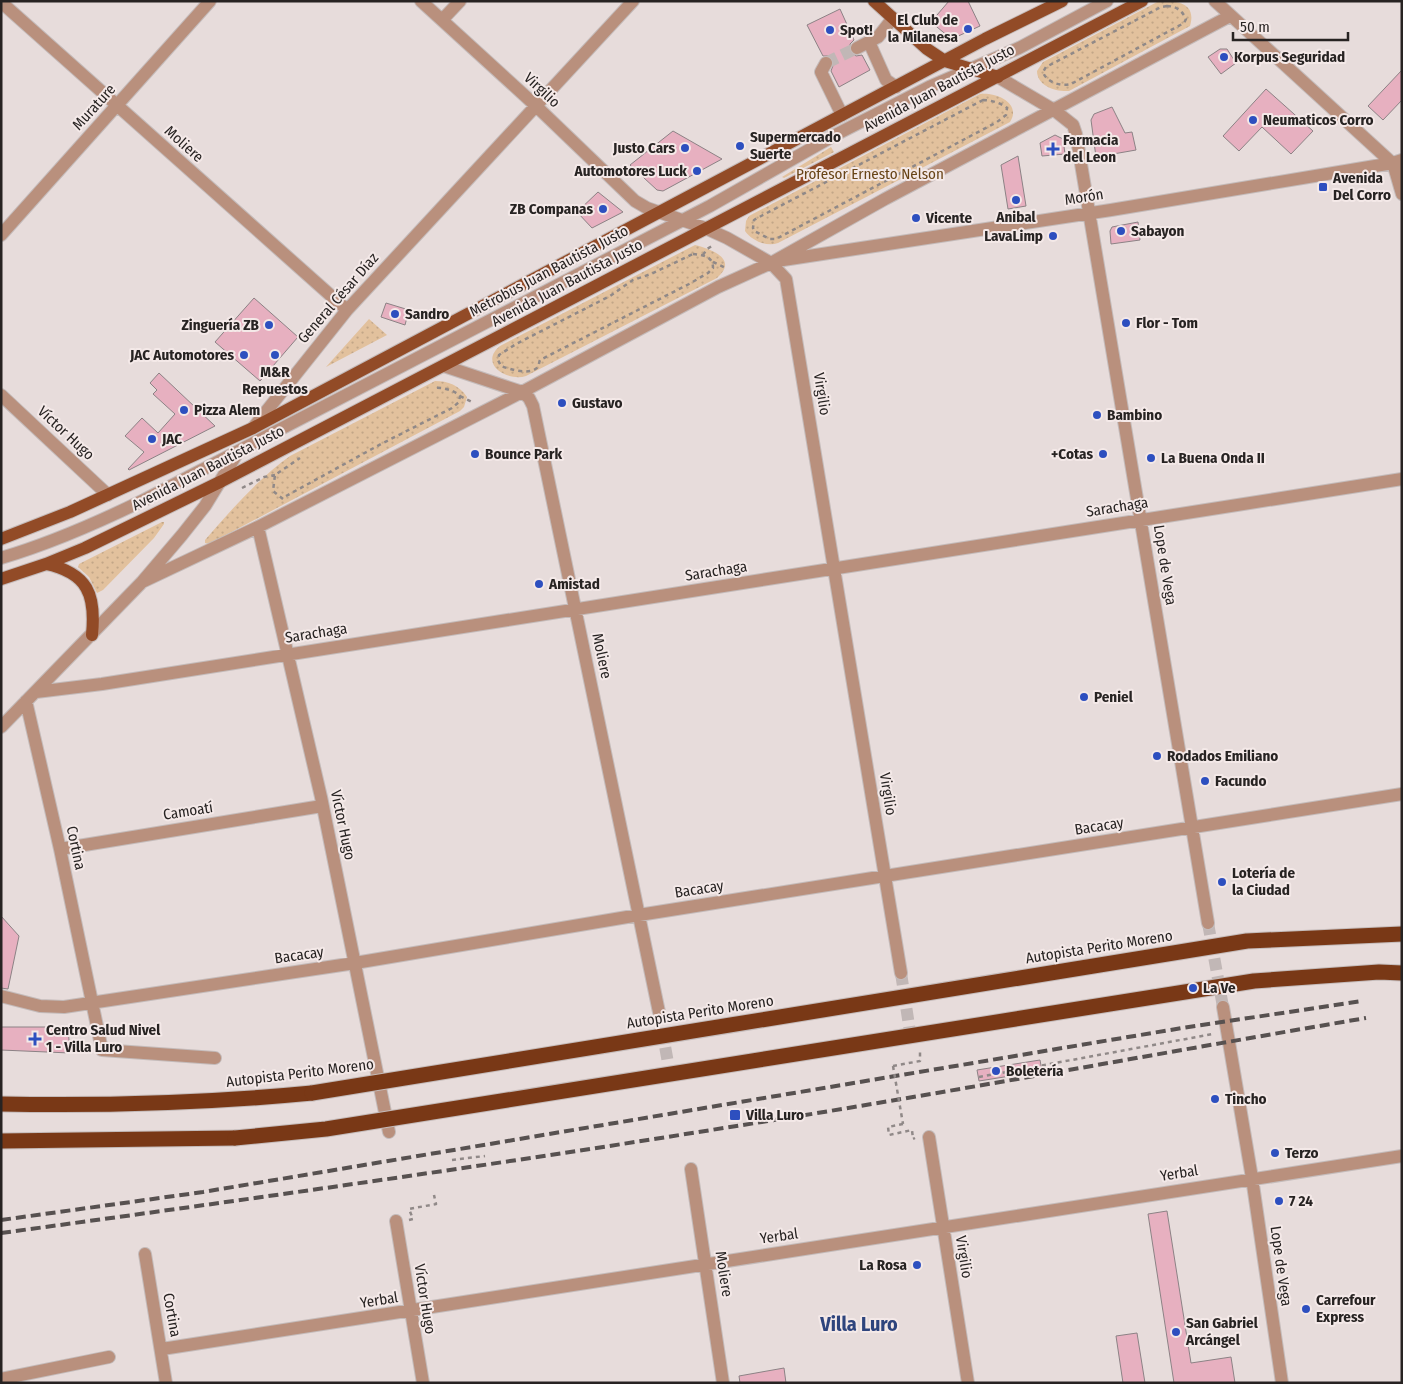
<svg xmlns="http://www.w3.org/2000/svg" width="1403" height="1384" viewBox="0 0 1403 1384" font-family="'Fira Sans Condensed',sans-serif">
	<defs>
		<pattern id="green-dots" width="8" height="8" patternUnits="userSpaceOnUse" patternTransform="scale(1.25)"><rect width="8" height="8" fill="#e2c19d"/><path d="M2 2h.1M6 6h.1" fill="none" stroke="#c2a687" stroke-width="1.8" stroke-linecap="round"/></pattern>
	</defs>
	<rect width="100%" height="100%" fill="#e7dcdb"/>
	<path fill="url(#green-dots)" d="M1159,1C1176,1 1197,2 1190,26L1069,91C1056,92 1037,86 1037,71L1043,62Z
		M980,94C996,92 1022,103 1010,122L778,243C767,247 752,241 745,231L746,221L749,216Z
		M831,147L834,152L784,178L782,177Z
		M695,245C711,249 739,259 717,278L526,376C508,382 478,364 500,346Z
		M369,319L387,335L326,367Z
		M435,381C448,381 459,385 467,397L464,407L460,411L209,544L205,543V540C231,510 258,479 290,456Z
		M162,522H164V524L154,538L103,590L97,593L89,577L78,567L79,564Z"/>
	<path fill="#e7b0c0" stroke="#8c8285" d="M949,1H968L980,26L954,38L949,37L931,22Z
		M840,9L854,40L850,44V51L856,56L862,55L870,70L839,87L831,71L834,63L833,59L829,56H823L807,25Z
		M1220,49H1227L1236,63L1221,74L1208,57Z
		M1402,70V100L1383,120L1368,106Z
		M1266,89L1313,131L1291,154L1262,127L1239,151L1223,136Z
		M1112,107L1125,133L1132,132L1136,150L1096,157L1091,120L1094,114Z
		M673,131L722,159L663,191L657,190L630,165Z
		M1055,135L1063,139L1065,154L1042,156L1040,143Z
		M1018,156L1026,206L1008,209L1001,165Z
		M598,192L623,212L592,228L577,212Z
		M1138,222L1140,240L1111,244L1110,231L1112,227Z
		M254,298L298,337L260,381L215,342Z
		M386,303L409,310L405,325L381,317Z
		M159,373L215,426L129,470L128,469L144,452L125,436L142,418L158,433L175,414L153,394L157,390L150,383Z
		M1,916L19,936L8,989L1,988Z
		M1,1027H68L70,1053L1,1050Z
		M1040,1060L1042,1071L979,1081L977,1070Z
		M1167,1211L1191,1363L1231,1357L1235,1383H1174L1148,1214Z
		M1137,1333L1145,1383H1123L1116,1336Z
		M784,1368L786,1383H740L739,1376Z"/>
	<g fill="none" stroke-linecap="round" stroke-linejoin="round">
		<path stroke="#c1b7b6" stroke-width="12" stroke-dasharray="12 6" stroke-linecap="butt" d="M826,63L857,48
			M1208,923L1223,1007
			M901,973L910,1032
			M659,1012L668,1063"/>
		<defs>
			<path id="minor" d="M421,1L535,105L635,201L647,208L705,228L727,238L771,263L786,279L901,973
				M1215,1L1402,172
				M1,2L347,310
				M442,20L460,1
				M869,42L886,80L896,87
				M857,48L878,37L893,18
				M826,63L821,72L842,115
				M998,77L1054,110L1073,125L1076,134L1208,923
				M1393,163L1402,194
				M1,235L210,1
				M783,260L1111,210L1393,163L1402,160
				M444,366L522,392L529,398L533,406L659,1012
				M1,395L108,495
				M253,428L347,310L633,1
				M258,527L321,797L389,1132
				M1,558C52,543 97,523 144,500L710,206L835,135L888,108L929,87L1019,48L1107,1
				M142,582L258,527L522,392L718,287L771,263L885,199L1230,16
				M36,692L102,684L1402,479
				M26,701L60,849L102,1050L215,1058
				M1,727L142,582L182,535L205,506L238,452
				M60,849L322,806
				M1,996L40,1006L64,1007L355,963L639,915L1402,794
				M1223,1007L1252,1178L1282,1383
				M929,1137L968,1383
				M691,1169L723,1383
				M396,1221L423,1383
				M145,1254L166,1383
				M162,1349L1402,1156
				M1,1379L109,1357"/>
			<path id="major" d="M874,1L927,49L945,61L998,77
				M1,539L70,512L253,428L985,39L1062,1
				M46,564C88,573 96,595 92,635
				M1,579L46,564L85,548L222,481L1142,1"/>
			<path id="highway" d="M1,1104C105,1106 208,1103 312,1093
				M1,1141L235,1138"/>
		</defs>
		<use href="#minor" stroke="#c4bbba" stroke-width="14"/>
		<use href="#major" stroke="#c4bbba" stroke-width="14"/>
		<use href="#highway" stroke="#c4bbba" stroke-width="17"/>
		<path stroke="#908988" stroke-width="2.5" stroke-dasharray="4 4" stroke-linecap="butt" d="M1167,6C1175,6 1182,10 1186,19L1184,23L1071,84C1061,87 1046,82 1043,72L1046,67L1161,7Z
			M983,100C991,100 1001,103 1007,108L1006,115L997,122L776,239H770L754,231L753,228L754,220L763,215Z
			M693,254C703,255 713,256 713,268L708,273L689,284L540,360C539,362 539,365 538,367C530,376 509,369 501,366L498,360L499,355L516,344L610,296L633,280L651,274Z
			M703,255L707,249L712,246
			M713,262L726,268
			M460,396L472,402
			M242,488L264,477L275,475
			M286,496L381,444L452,408L459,402L460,396C454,390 442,387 434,388
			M283,499L273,491L275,475L300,458
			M893,1066L920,1061V1049
			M979,1077L1213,1034
			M903,1124L888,1127L889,1135L912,1130L913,1139L915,1138
			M452,1160L485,1156
			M409,1220L413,1219L409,1209L436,1204L434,1195"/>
		<use href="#minor" stroke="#b9907d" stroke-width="12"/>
		<use href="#major" stroke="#924b27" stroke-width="12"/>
		<use href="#highway" stroke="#793816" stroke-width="15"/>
		<path stroke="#575150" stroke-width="4" stroke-dasharray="10 5" stroke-linecap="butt" d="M1,1220L203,1192L1182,1028L1362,1001
			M1,1233C244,1200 487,1166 730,1127C942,1094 1154,1054 1366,1018"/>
		<defs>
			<path id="highway-bridge" d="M312,1093L1247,941L1402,934
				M235,1138L326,1129L1254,981L1379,972L1402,973"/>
		</defs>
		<use href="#highway-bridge" stroke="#c4bbba" stroke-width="17" stroke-linecap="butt"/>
		<path stroke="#908988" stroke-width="2.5" stroke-dasharray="4 4" stroke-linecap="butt" d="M893,1066L903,1124"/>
		<use href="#highway-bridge" stroke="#793816" stroke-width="15"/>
	</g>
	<g fill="#2d4fbf" stroke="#f4e9e8" stroke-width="2">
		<circle cx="968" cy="29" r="5"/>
		<circle cx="830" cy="30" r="5"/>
		<circle cx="1224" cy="57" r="5"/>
		<circle cx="1253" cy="120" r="5"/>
		<circle cx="740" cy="146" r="5"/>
		<circle cx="685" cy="148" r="5"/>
		<path d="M1050.5 141.5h5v5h5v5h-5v5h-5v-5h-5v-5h5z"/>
		<circle cx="697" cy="171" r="5"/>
		<rect x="1318" y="182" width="10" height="10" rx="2.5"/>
		<circle cx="1016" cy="200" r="5"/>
		<circle cx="603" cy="209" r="5"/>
		<circle cx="916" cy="218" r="5"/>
		<circle cx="1121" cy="231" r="5"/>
		<circle cx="1053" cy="236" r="5"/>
		<circle cx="395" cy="314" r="5"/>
		<circle cx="1126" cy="323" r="5"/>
		<circle cx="269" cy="325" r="5"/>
		<circle cx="244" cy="355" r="5"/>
		<circle cx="275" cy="355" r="5"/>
		<circle cx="562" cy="403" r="5"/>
		<circle cx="184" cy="410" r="5"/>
		<circle cx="1097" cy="415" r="5"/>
		<circle cx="152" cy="439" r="5"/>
		<circle cx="475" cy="454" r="5"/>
		<circle cx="1103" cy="454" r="5"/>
		<circle cx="1151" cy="458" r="5"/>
		<circle cx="539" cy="584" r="5"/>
		<circle cx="1084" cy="697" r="5"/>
		<circle cx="1157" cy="756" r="5"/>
		<circle cx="1205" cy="781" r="5"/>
		<circle cx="1222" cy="882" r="5"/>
		<circle cx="1193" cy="988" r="5"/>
		<path d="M32.5 1031.5h5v5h5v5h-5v5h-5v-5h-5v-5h5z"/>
		<circle cx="996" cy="1071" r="5"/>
		<circle cx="1215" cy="1099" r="5"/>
		<rect x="729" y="1109" width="12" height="12" rx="2.5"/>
		<circle cx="1275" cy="1153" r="5"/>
		<circle cx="1279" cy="1201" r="5"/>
		<circle cx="917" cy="1265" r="5"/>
		<circle cx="1306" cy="1309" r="5"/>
		<circle cx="1176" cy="1332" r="5"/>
	</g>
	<g text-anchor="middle" stroke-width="4" stroke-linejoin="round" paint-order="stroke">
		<g font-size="15" font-weight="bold" fill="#272322" stroke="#f4e9e8" text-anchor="start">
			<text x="958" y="25" text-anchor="end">El Club de<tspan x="958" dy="17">la Milanesa</tspan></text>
			<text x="840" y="35">Spot!</text>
			<text x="1234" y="62">Korpus Seguridad</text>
			<text x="1263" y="125">Neumaticos Corro</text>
			<text x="750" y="142">Supermercado<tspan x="750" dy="17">Suerte</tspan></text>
			<text x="1063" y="145">Farmacia<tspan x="1063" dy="17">del Leon</tspan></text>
			<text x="675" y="153" text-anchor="end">Justo Cars</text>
			<text x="687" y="176" text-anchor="end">Automotores Luck</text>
			<text x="1333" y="183">Avenida<tspan x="1333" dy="17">Del Corro</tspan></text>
			<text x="593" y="214" text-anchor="end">ZB Companas</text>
			<text x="1016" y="222" text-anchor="middle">Anibal</text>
			<text x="926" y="223">Vicente</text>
			<text x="1131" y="236">Sabayon</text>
			<text x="1043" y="241" text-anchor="end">LavaLimp</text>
			<text x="405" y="319">Sandro</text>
			<text x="1136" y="328">Flor - Tom</text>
			<text x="259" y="330" text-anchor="end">Zinguería ZB</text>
			<text x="234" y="360" text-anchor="end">JAC Automotores</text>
			<text x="275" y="377" text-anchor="middle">M&amp;R<tspan x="275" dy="17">Repuestos</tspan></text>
			<text x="572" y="408">Gustavo</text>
			<text x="194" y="415">Pizza Alem</text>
			<text x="1107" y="420">Bambino</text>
			<text x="162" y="444">JAC</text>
			<text x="485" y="459">Bounce Park</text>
			<text x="1093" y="459" text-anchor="end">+Cotas</text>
			<text x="1161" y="463">La Buena Onda II</text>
			<text x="549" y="589">Amistad</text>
			<text x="1094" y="702">Peniel</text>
			<text x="1167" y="761">Rodados Emiliano</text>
			<text x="1215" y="786">Facundo</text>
			<text x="1232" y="878">Lotería de<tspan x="1232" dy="17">la Ciudad</tspan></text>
			<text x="1203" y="993">La Ve</text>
			<text x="46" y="1035">Centro Salud Nivel<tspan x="46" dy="17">1 - Villa Luro</tspan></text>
			<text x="1006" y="1076">Boletería</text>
			<text x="1225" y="1104">Tincho</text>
			<text x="746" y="1120">Villa Luro</text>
			<text x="1285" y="1158">Terzo</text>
			<text x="1289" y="1206">7 24</text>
			<text x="907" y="1270" text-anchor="end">La Rosa</text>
			<text x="1316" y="1305">Carrefour<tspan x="1316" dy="17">Express</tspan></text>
			<text x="1186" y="1328">San Gabriel<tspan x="1186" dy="17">Arcángel</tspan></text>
		</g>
		<g font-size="15" fill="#272322" stroke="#f4e9e8">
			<text transform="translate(939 88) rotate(-28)" y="5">Avenida Juan Bautista Justo</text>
			<text transform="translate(542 90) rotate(43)" y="5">Virgilio</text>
			<text transform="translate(94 107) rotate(-48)" y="5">Murature</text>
			<text transform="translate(184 144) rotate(42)" y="5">Moliere</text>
			<text transform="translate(1084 197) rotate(-9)" y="5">Morón</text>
			<text transform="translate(549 271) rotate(-28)" y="5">Metrobus Juan Bautista Justo</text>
			<text transform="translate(567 283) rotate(-28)" y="5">Avenida Juan Bautista Justo</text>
			<text transform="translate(338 298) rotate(-49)" y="5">General César Díaz</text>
			<text transform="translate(822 394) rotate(81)" y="5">Virgilio</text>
			<text transform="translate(66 433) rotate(43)" y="5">Víctor Hugo</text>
			<text transform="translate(208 468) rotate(-27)" y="5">Avenida Juan Bautista Justo</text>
			<text transform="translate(1117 507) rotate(-9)" y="5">Sarachaga</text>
			<text transform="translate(1165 565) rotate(81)" y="5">Lope de Vega</text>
			<text transform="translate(716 571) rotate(-9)" y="5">Sarachaga</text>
			<text transform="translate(316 633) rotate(-9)" y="5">Sarachaga</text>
			<text transform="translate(602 656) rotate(78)" y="5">Moliere</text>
			<text transform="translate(888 794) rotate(81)" y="5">Virgilio</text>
			<text transform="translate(188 811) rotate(-9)" y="5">Camoatí</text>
			<text transform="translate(343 825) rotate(78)" y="5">Víctor Hugo</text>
			<text transform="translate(1099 826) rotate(-9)" y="5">Bacacay</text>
			<text transform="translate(76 848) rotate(78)" y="5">Cortina</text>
			<text transform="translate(699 889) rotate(-9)" y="5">Bacacay</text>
			<text transform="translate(1099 947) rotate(-9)" y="5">Autopista Perito Moreno</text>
			<text transform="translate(299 955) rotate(-8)" y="5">Bacacay</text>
			<text transform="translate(700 1012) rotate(-9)" y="5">Autopista Perito Moreno</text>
			<text transform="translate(300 1073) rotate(-7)" y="5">Autopista Perito Moreno</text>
			<text transform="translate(1179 1173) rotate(-9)" y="5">Yerbal</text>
			<text transform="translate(779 1236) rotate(-8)" y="5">Yerbal</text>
			<text transform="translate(964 1257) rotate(81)" y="5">Virgilio</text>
			<text transform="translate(1281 1266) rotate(82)" y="5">Lope de Vega</text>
			<text transform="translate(724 1274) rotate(81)" y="5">Moliere</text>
			<text transform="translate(425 1299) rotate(81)" y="5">Víctor Hugo</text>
			<text transform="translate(379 1300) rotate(-9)" y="5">Yerbal</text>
			<text transform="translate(172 1315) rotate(80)" y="5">Cortina</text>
		</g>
		<g font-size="15" fill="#684417" stroke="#f4e9e8">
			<text x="870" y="179">Profesor Ernesto Nelson</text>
		</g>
		<g font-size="20" font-weight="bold" fill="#2e447d" stroke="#f4e9e8">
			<text x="859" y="1331">Villa Luro</text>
		</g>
	</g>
	<rect width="1403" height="1384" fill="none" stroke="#272322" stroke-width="5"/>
	<path d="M1233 32v8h115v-8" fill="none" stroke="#272322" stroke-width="2.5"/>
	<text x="1240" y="32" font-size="15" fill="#272322" stroke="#f4e9e8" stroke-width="4" paint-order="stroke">50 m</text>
</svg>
